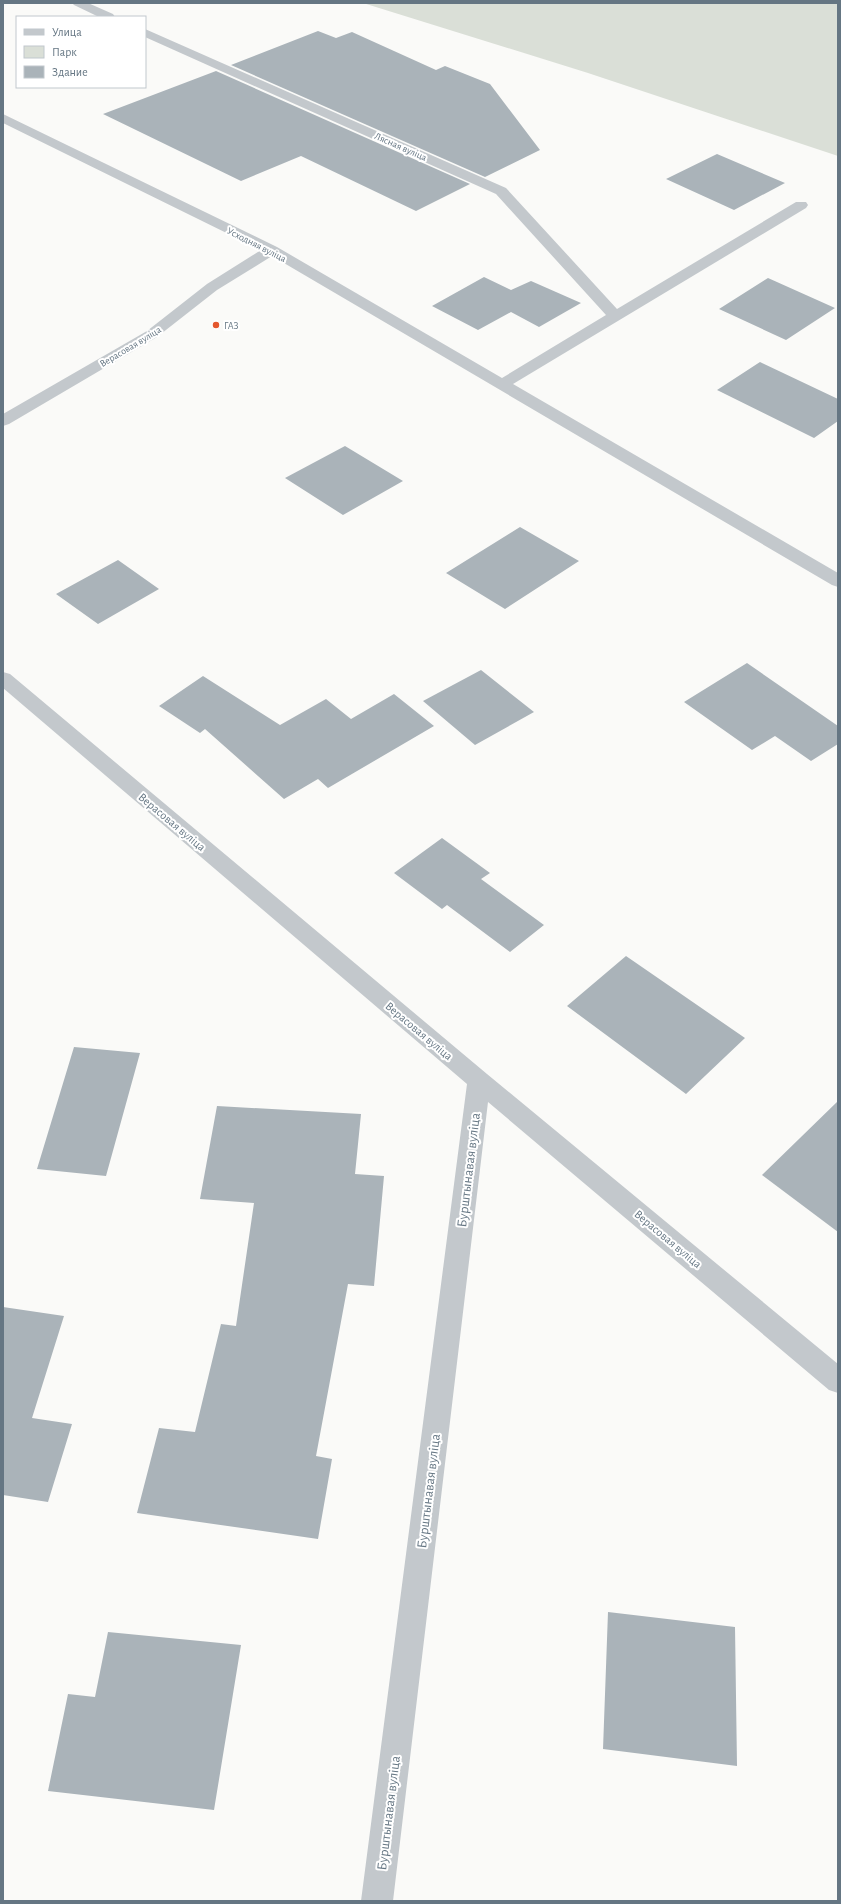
<svg xmlns="http://www.w3.org/2000/svg" width="841" height="1904" viewBox="0 0 841 1904" font-family="'Alegreya Sans',sans-serif">
	<rect width="100%" height="100%" fill="#fafaf8"/>
	<path fill="#dadfd7" d="M363,3H838V156L588,73Z"/>
	<path fill="#aab3b9" d="M318,31L336,38L352,32L436,70L445,66L490,84L540,150L485,177L231,65Z
		M216,71L470,184L416,211L301,156L241,181L103,114Z
		M717,154L785,183L734,210L666,179Z
		M484,277L511,290L531,281L581,303L539,327L511,312L478,330L432,306Z
		M768,278L835,308L786,340L719,309Z
		M760,362L838,399V421L814,438L717,390Z
		M345,446L403,481L343,515L285,478Z
		M520,527L579,561L505,609L446,573Z
		M118,560L159,589L98,624L56,594Z
		M747,663L838,726V744L811,761L775,736L752,750L684,702Z
		M481,670L534,712L475,745L423,701Z
		M203,676L280,725L326,699L351,719L394,694L434,726L328,788L318,779L284,799L205,729L200,733L159,706Z
		M442,838L490,873L481,879L544,925L510,952L447,905L442,909L394,873Z
		M626,956L745,1038L686,1094L567,1006Z
		M74,1047L140,1053L106,1176L37,1169Z
		M838,1101V1232L762,1175Z
		M217,1106L361,1114L355,1174L384,1176L374,1286L348,1284L316,1456L332,1459L318,1539L137,1513L159,1428L195,1432L221,1324L236,1326L254,1203L200,1199Z
		M3,1307L64,1316L32,1418L72,1424L48,1502L3,1495Z
		M608,1612L735,1627L737,1766L603,1749Z
		M108,1632L241,1645L214,1810L48,1791L68,1694L95,1697Z"/>
	<g fill="none" stroke-linecap="round" stroke-linejoin="round">
		<path fill="#c3c8cc" fill-rule="evenodd" d="M72,3H88L113,14L115,17H99L74,5Z
			M145,29L506,188L617,309L796,202H806L808,205L806,208L513,384L838,573V587L832,585L272,256L217,290L157,337L9,424L3,426V414L147,331L207,284L261,250L3,123V114L277,247L502,378L606,315L496,194L145,37Z
			M3,672L10,674L487,1074L838,1364V1393L829,1390L488,1102L393,1901H361L467,1084L3,688Z"/>
	</g>
	<circle fill="#e4572e" stroke="#fff" stroke-width="1.5" cx="216" cy="325" r="4"/>
	<g text-anchor="middle" stroke-width="4" stroke-linejoin="round" paint-order="stroke">
		<g font-size="10" fill="#657683" stroke="#fff">
			<text transform="translate(401 146) rotate(24)" y="4">Лясная вуліца</text>
			<text transform="translate(257 244) rotate(27)" y="4">Усходняя вуліца</text>
			<text transform="translate(130 346) rotate(-31)" y="4">Верасовая вуліца</text>
		</g>
		<g font-size="10" fill="#657683" stroke="#fff" text-anchor="start">
			<text x="224" y="329">ГАЗ</text>
		</g>
		<g font-size="12" fill="#657683" stroke="#fff">
			<text transform="translate(172 822) rotate(40)" y="4">Верасовая вуліца</text>
			<text transform="translate(419 1031) rotate(40)" y="4">Верасовая вуліца</text>
			<text transform="translate(668 1239) rotate(40)" y="4">Верасовая вуліца</text>
		</g>
		<g font-size="14" fill="#657683" stroke="#fff">
			<text transform="translate(468 1170) rotate(-83)" y="5">Бурштынавая вуліца</text>
			<text transform="translate(428 1491) rotate(-83)" y="5">Бурштынавая вуліца</text>
			<text transform="translate(388 1813) rotate(-83)" y="5">Бурштынавая вуліца</text>
		</g>
	</g>
	<rect width="841" height="1904" fill="none" stroke="#657683" stroke-width="8"/>
	<rect x="16" y="16" width="130" height="72" fill="#ffffff" stroke="#c1c8cd"/>
	<rect x="24" y="29" width="20" height="6" fill="#c3c8cc" stroke="#c1c8cd"/>
	<text x="52" y="36" font-size="12" fill="#657683">Улица</text>
	<rect x="24" y="46" width="20" height="12" fill="#dadfd7" stroke="#c1c8cd"/>
	<text x="52" y="56" font-size="12" fill="#657683">Парк</text>
	<rect x="24" y="66" width="20" height="12" fill="#aab3b9" stroke="#c1c8cd"/>
	<text x="52" y="76" font-size="12" fill="#657683">Здание</text>
</svg>
